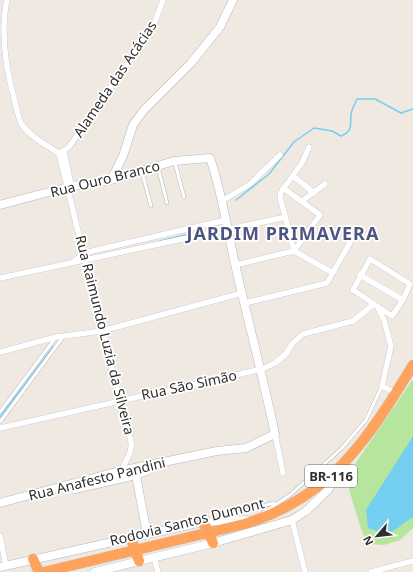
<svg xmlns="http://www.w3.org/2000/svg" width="413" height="572" viewBox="0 0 413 572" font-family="'Noto Sans',sans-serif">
	<rect width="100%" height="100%" fill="#efe9e1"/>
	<path fill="#b6e59e" d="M413,379V528L400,540L384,545L370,544L365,539L360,526L349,489V473Z"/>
	<path fill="#75cff0" d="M413,436V517C392,530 395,538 368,528L366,510Z"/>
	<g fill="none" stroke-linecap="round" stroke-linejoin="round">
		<path stroke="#75cff0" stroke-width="1.5" d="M236,200L269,174L294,142L314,128L332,131L341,136C353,131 350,126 351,115C351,110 355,104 357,99H375L401,113L413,109
			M160,241L189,234
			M0,417L53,347"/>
		<defs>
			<path id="lane" d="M175,163L184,197
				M158,167L167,203
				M142,172L151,206
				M0,412L56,337
				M0,422L63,337
				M263,513L290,495L342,448L366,420L382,386
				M217,518L274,503"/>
			<path id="street" d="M7,0C0,33 6,70 15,102C17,109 18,117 21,123C28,135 47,146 59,153L69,147L142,43L153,27L163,0
				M309,147L302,163L281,192L280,197L294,251L333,273
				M64,152L72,189
				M59,153L123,416C132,442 137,447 120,471
				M293,176L314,193
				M222,201L250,184L280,155
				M302,201L325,184
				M370,259L410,284L403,300L392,316L353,290Z
				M74,261L85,253L101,249L226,220
				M235,265L294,251L320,215L283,188
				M360,275L403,300
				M0,278L286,217
				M245,303L327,283L356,232
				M378,308L384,320L391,346L382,386L396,393
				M0,352L56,337L102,331L242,293
				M0,428L262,369L275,363L286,354L292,344L303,334L353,321L374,304
				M275,434L283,473
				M292,520L305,572
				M0,536L6,566
				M154,558L158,572
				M371,572L413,561"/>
			<path id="secondary" d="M111,180L123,156L133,125L144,110L191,63L220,27L233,0
				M0,205L72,186L111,180L174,161L210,158C222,192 227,229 235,264C248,321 263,377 275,434L246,448L217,451L120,471L0,503
				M136,475L147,534
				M75,489L136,475L147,471
				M0,567L202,522L244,520L250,521
				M95,572L213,543L292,520L306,511L328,490L341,469"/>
			<path id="highway" d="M202,522L206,527L213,543
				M131,538L139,561
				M33,559L39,572
				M44,572L244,524C331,498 368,439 413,365"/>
		</defs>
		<use href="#lane" stroke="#b4b7c1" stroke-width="4"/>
		<use href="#street" stroke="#b4b7c1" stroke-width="6"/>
		<use href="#secondary" stroke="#b4b7c1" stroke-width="9"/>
		<use href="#highway" stroke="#c9c9c9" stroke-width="11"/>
		<use href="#lane" stroke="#fff" stroke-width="3"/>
		<use href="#street" stroke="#fff" stroke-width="5.5"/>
		<use href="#secondary" stroke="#fff" stroke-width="8"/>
		<use href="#highway" stroke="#ffa35c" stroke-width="10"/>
	</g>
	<g text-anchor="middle" stroke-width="3.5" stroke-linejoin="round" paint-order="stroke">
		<rect fill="#fff" stroke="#6d6d6d" stroke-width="1" x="305" y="465" width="52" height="22" rx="3"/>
		<g font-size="13" font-weight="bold" fill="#2e2e2e">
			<text x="331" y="481">BR-116</text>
		</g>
		<g font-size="14" fill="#2e2e2e" stroke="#fff">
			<text transform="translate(115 79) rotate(-56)" y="5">Alameda das Acácias</text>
			<text transform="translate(105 179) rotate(-14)" y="5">Rua Ouro Branco</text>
			<text transform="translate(105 335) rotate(76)" y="5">Rua Raimundo Luzia da Silveira</text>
			<text transform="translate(189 385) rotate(-12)" y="5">Rua São Simão</text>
			<text transform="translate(97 479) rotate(-14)" y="5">Rua Anafesto Pandini</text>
			<text transform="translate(187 522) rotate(-14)" y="5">Rodovia Santos Dumont</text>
		</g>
		<g font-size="18" font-weight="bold" letter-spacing="1" fill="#4d5680" stroke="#fff">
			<text x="283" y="240">JARDIM PRIMAVERA</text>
		</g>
	</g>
	<g transform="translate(377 536) rotate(242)" stroke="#ffffff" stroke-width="3" paint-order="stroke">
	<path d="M0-3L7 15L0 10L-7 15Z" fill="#2e2e2e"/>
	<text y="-6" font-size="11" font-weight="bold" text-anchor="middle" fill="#2e2e2e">N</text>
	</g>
</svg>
